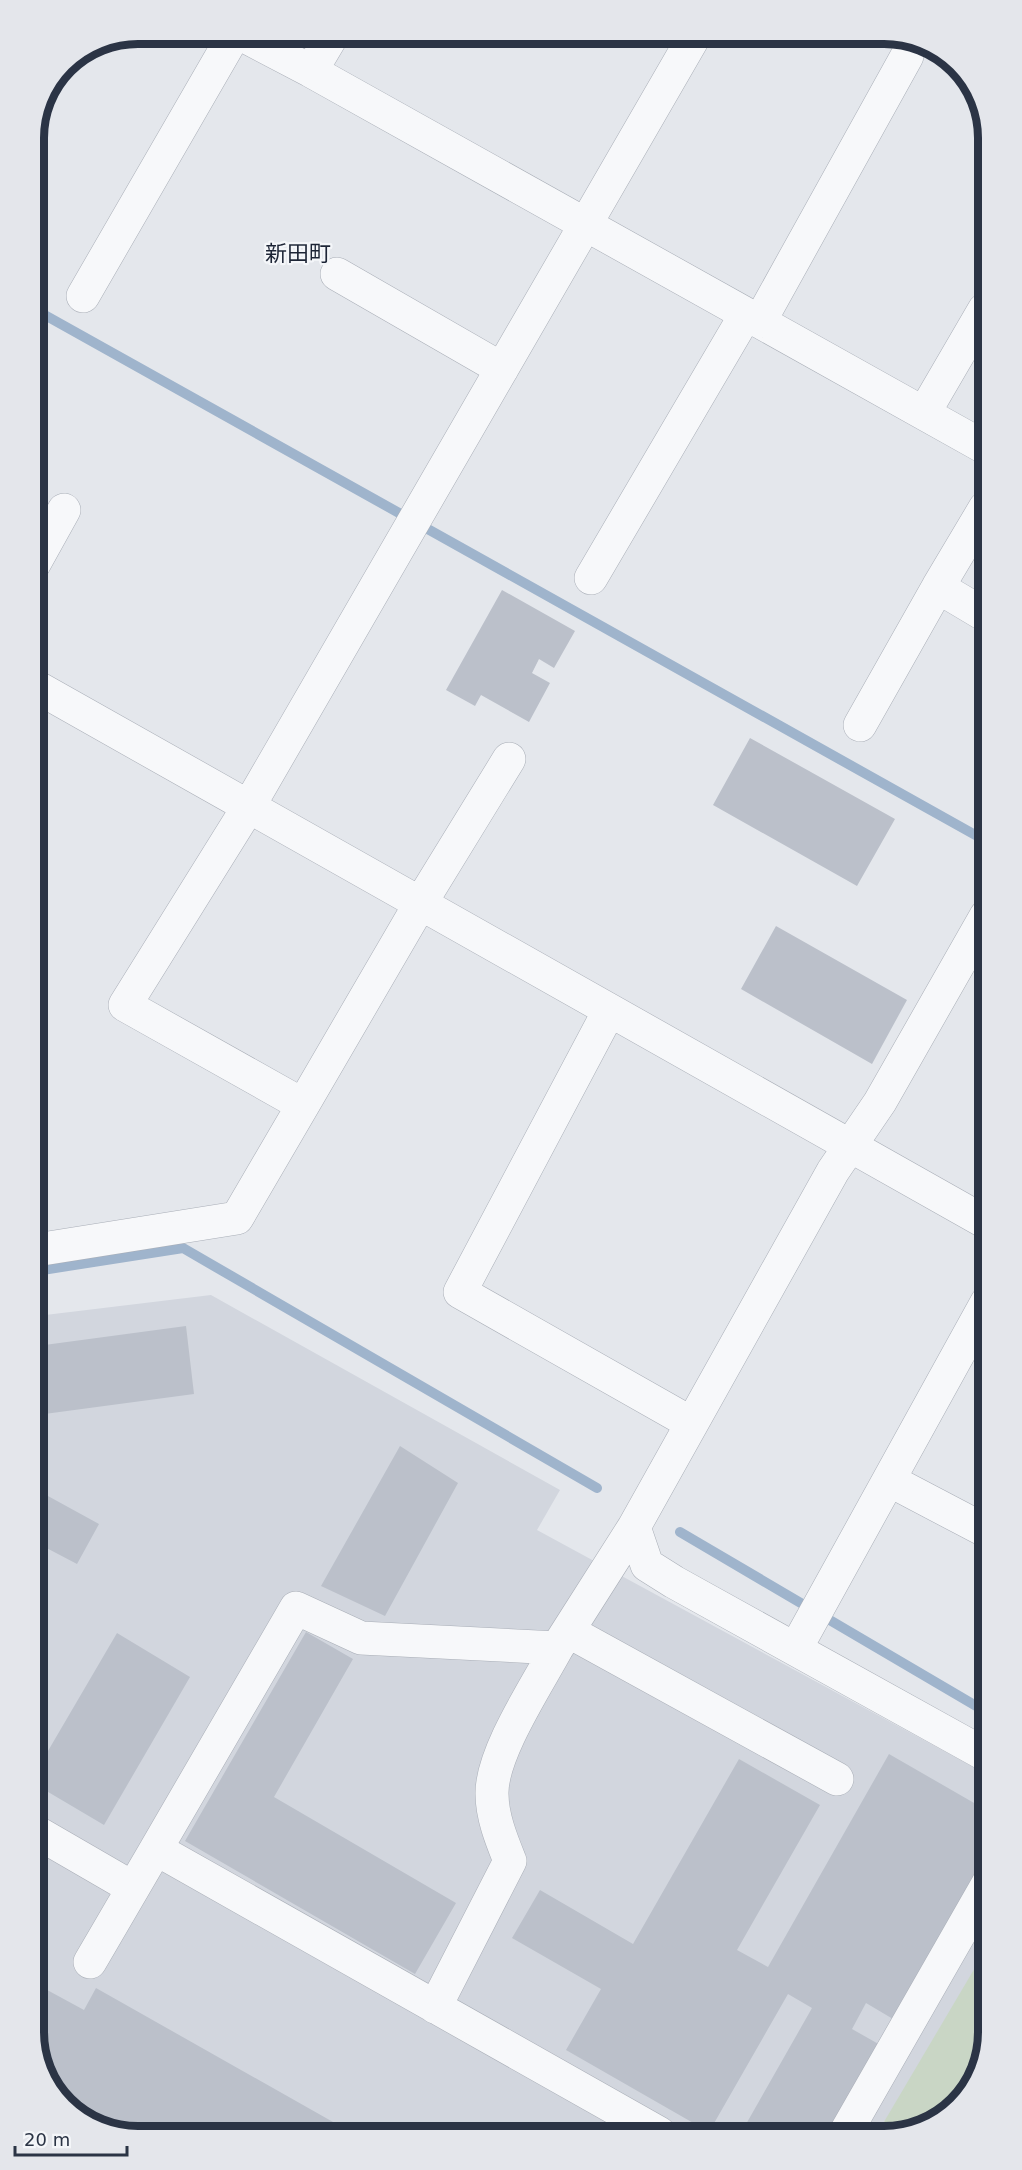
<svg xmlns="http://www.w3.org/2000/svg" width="1022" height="2170" viewBox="0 0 1022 2170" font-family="'DejaVu Sans','Noto Sans JP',sans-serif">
	<rect width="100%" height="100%" fill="#e4e7ec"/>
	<path fill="#d2d6de" d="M211,1295L560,1490L537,1530L988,1775L989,2033L971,2091L919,2131L130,2137L73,2115L39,2067L37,1316Z"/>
	<path fill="#c9d6c5" d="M989,1944V2033L971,2091L919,2131L878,2132Z"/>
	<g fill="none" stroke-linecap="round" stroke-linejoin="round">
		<path stroke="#9fb4cc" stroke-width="10" d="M34,309L986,841
			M36,1271L183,1248L597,1488
			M680,1532L988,1713"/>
	</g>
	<path fill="#bbc0ca" d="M502,590L575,631L554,668L539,659L532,673L550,683L529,722L481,695L475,706L446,690Z
		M750,738L895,819L857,886L713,805Z
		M776,926L907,1000L872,1064L741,989Z
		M186,1326L194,1394L37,1415V1346Z
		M400,1446L458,1483L385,1616L321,1586Z
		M37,1490L99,1524L77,1564L37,1543Z
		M306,1632L353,1659L274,1797L456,1903L415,1974L185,1841Z
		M117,1633L190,1677L104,1825L38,1786V1768Z
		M889,1754L988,1811V1853L893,2019L866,2003L852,2029L882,2046L833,2132L741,2133L812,2008L788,1994L709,2132L566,2050L601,1989L512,1938L540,1890L633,1944L739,1759L820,1805L737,1950L768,1967Z
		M38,1985L84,2010L96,1988L356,2135L130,2137L73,2115L39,2067Z"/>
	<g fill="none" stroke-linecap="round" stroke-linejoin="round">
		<defs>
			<path id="minor" d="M250,39L311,71L984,447
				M311,71L330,39
				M337,274L502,369
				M83,296L231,40
				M760,321L907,56
				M924,413L984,310
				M985,508L938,587L985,615
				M34,564L64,510
				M591,578L746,314
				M35,686L987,1223
				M860,725L938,587
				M986,916L880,1102L833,1171L634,1527L647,1565L674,1582L988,1756
				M609,1011L460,1292L691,1423
				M303,1105L420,904L509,759
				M36,1250L237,1218L303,1105L125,1005L249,806L695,35
				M889,1480L988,1532
				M634,1527L557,1648L361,1638L296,1608L156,1849L659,2133
				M568,1631L837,1779
				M796,1648L987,1302
				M38,1833L133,1888
				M90,1962L156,1849
				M435,2007L510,1861C502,1841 492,1817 492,1794C491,1754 537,1685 557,1648
				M846,2132L989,1882"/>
		</defs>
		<use href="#minor" stroke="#a9aeb7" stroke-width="34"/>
		<use href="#minor" stroke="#f7f8fa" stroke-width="33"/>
	</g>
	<g text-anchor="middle" stroke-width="4.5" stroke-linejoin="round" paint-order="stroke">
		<g font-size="22" fill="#1d2536" stroke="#f4f6f9">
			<text x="298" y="261">新田町</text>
		</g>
	</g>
	<path d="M0 0H1022V2170H0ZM138 44H884A94 94 0 0 1 978 138V2032A94 94 0 0 1 884 2126H138A94 94 0 0 1 44 2032V138A94 94 0 0 1 138 44Z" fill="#e4e6eb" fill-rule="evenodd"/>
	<path fill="none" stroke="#2b3445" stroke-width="8" d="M138 44H884A94 94 0 0 1 978 138V2032A94 94 0 0 1 884 2126H138A94 94 0 0 1 44 2032V138A94 94 0 0 1 138 44Z"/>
	<path d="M15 2146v9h112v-9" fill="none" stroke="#2b3445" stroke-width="3"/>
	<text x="24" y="2146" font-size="18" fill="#2b3445" stroke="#f4f6f9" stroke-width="4.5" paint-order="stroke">20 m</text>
</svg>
